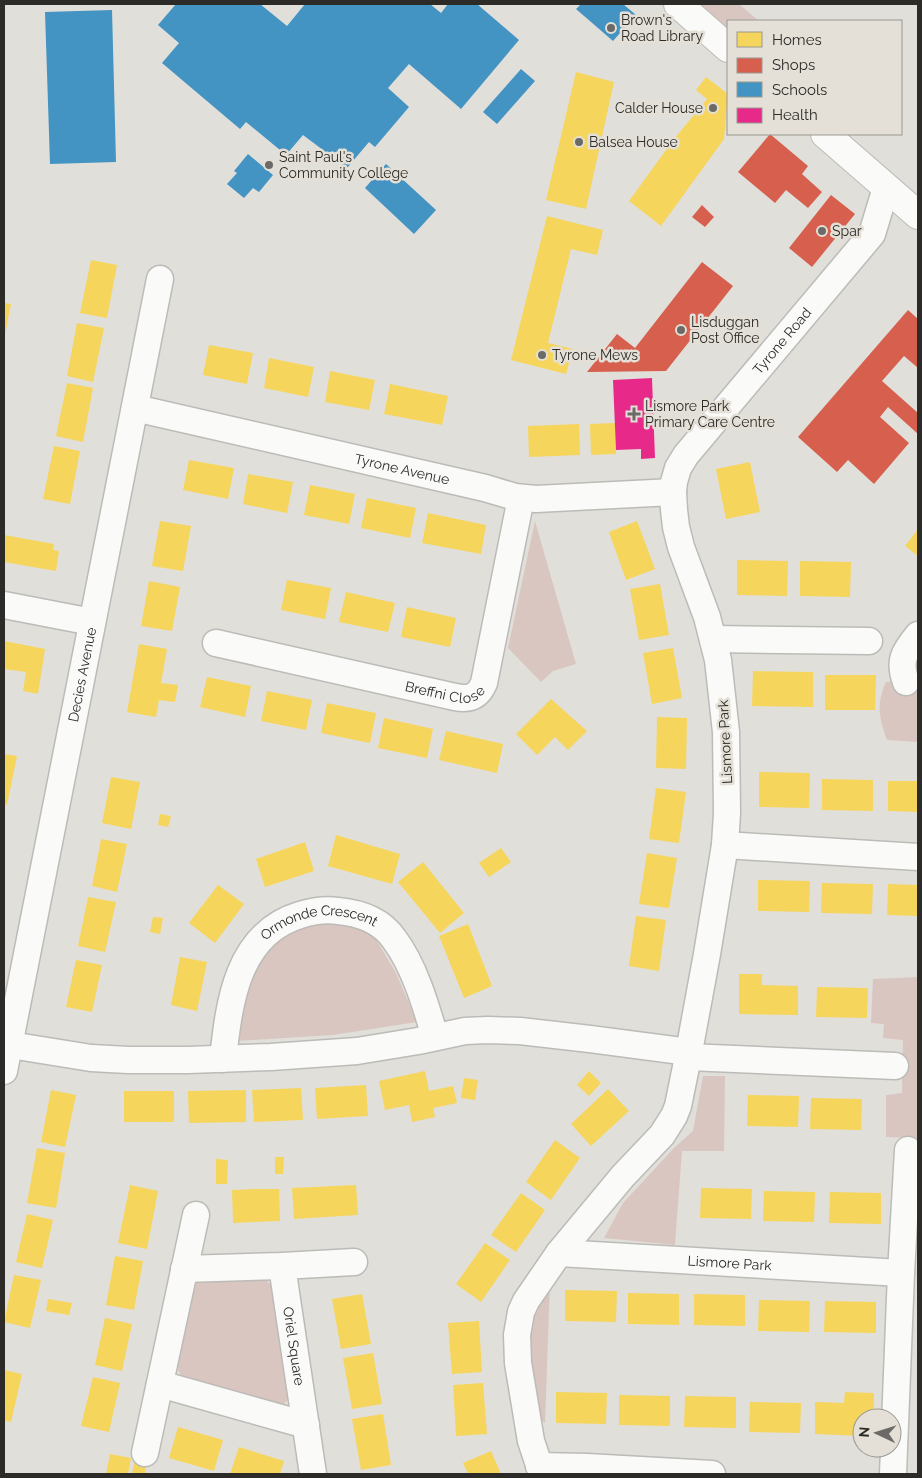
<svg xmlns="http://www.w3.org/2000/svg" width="922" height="1478" viewBox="0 0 922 1478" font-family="Raleway,sans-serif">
	<rect width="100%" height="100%" fill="#e1dfda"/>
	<path fill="#dac6c0" d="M695,4H739L759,21H728V30Z
		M535,521L576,664L553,671L541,682L508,648Z
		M899,681L906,696L918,689V742L887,740C879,718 876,704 886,682Z
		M315,918L346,921L374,936L396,973L417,1022L333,1035L237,1041L245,983L279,930Z
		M918,977V1138L886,1137V1095L902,1093L903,1040L883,1038L884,1024L871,1023L873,979Z
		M703,1076H725L724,1151H682L675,1245L604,1238L623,1203L674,1148L693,1131Z
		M263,1277L274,1288L289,1399L277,1409L185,1382L175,1365L192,1284L205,1279Z
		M550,1283L545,1423L540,1419L537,1410L531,1362L530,1334L533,1309Z"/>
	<path fill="#f6d55c" d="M576,72L614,82L586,209L546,200Z
		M706,77L728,94L724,139L661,226L629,201L674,139L707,99L696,90Z
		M547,216L603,230L597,255L571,249L548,343L573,349L566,374L511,360Z
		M91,260L117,265L107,318L80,313Z
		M4,303L11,304L5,335H4Z
		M77,323L104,328L93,382L67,376Z
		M209,345L253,353L247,384L203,375Z
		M269,358L314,367L308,397L264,388Z
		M330,371L375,380L369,410L325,402Z
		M67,383L93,388L83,442L56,436Z
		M390,384L448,396L442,425L384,414Z
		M615,423L616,454L591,455L590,424Z
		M579,424L580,455L529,457L528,426Z
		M54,446L80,451L70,504L43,499Z
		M189,460L234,468L228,499L183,490Z
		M750,462L760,512L726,519L716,469Z
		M248,474L293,482L287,513L243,504Z
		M310,485L355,494L349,524L304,515Z
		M367,498L416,508L410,538L361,528Z
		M428,513L486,525L481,554L422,543Z
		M160,521L191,526L183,571L152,566Z
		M637,521L655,569L626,580L609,532Z
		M918,529V556L905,546Z
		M4,535L54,544L53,550L59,551L56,571L4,562Z
		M737,560L788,561L787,596L737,595Z
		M800,561L851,562L850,597L800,596Z
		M287,580L331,588L325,619L281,610Z
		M149,581L180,587L172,631L141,626Z
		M660,584L669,635L639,640L630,589Z
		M346,592L395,603L388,632L339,622Z
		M407,607L456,618L450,647L401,637Z
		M4,641L45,649L38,694L23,691L26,672L4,669Z
		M139,644L167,649L161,683L178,685L175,702L159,700L156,717L127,712Z
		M673,648L682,698L652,704L643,653Z
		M753,671L813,672V707L752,706Z
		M825,675H876L875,710H825Z
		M207,677L251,686L245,717L200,707Z
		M267,691L312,700L306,730L261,721Z
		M551,699L587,731L568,750L555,737L537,755L516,734Z
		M327,703L376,713L370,743L321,733Z
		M657,717L687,718L686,769L656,768Z
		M384,718L433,729L427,758L378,748Z
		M446,731L503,744L497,773L439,760Z
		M4,754L17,756L7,805L4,804Z
		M759,772L810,773L809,808L759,807Z
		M111,777L140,782L131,829L102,823Z
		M822,779L873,780V811L822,810Z
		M888,781H918V812L888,811Z
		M656,788L686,792L679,843L649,839Z
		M160,814L171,816L168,827L158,825Z
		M336,835L400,854L392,884L328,866Z
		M101,839L127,844L117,892L92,886Z
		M305,842L314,871L265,887L256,859Z
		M501,848L511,862L489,877L479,863Z
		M647,853L677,858L669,908L639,904Z
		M423,862L464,913L440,933L398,882Z
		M758,880L810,881L809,912L758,911Z
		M822,883L873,884L872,914L821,913Z
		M888,884L918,885V916L887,915Z
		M218,885L244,904L215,943L189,923Z
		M88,897L116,902L105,952L78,946Z
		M636,916L666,920L659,971L629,966Z
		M153,917L163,918L160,934L150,932Z
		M468,924L492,986L464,998L439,936Z
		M180,957L207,962L197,1011L171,1005Z
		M76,960L102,965L92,1012L66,1007Z
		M739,974H762V985L798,986V1015L739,1014Z
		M817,987L868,988L867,1018L816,1017Z
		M425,1071L429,1091L453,1086L457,1103L433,1108L435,1117L412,1122L409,1105L385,1110L379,1081Z
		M589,1071L601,1083L589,1096L577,1085Z
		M464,1078L478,1080L475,1100L461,1098Z
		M366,1085L368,1116L317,1119L315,1088Z
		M301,1088L303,1120L254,1122L252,1090Z
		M608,1089L629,1111L591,1146L571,1124Z
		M51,1090L76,1095L65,1147L41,1142Z
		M246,1090V1122L189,1123L188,1091Z
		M124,1091H174V1122H124Z
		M748,1095L799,1096L798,1127L747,1126Z
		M811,1098L862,1099L861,1130L810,1129Z
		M555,1140L580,1158L551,1200L526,1182Z
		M37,1148L65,1153L56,1208L27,1203Z
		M275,1157H284L283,1174H275Z
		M216,1159L228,1160L227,1184H216Z
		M130,1185L158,1191L147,1249L118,1243Z
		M356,1185L358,1215L294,1219L292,1188Z
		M701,1188L752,1189L751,1219L700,1218Z
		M255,1189H279L280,1221L233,1223L232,1190Z
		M764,1191L815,1192L814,1222L763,1221Z
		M830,1192L881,1193V1224L829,1223Z
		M521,1193L545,1210L516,1252L491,1235Z
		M27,1214L53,1220L42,1268L16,1262Z
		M485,1243L510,1260L481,1302L456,1284Z
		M115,1256L143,1261L134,1310L106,1305Z
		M14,1275L41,1280L30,1328L4,1322Z
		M565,1290L617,1291L616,1322L565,1321Z
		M628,1293L679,1294V1325L628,1324Z
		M362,1294L371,1344L341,1349L332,1299Z
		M694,1294L745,1295V1326L694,1325Z
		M48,1299L72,1303L69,1315L46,1311Z
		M759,1300L810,1301L809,1332L758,1331Z
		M825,1301L876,1302V1333L824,1332Z
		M105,1318L132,1324L122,1371L95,1365Z
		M479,1321L482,1372L452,1374L448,1323Z
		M373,1353L382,1404L352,1409L343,1358Z
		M4,1370L22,1374L11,1422L4,1420Z
		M93,1377L120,1383L109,1432L81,1426Z
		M483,1383L487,1434L456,1436L453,1385Z
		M556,1392L607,1393L606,1424L556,1423Z
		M845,1392L874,1393V1418H862V1436L815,1434V1402L844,1403Z
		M619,1395L670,1396V1426L619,1425Z
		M685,1396L736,1397V1428L684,1427Z
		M750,1402L801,1403L800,1433L749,1432Z
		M383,1414L391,1465L361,1470L352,1419Z
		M178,1427L223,1440L214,1471L169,1458Z
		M239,1447L284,1461L280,1474H230Z
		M491,1451L501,1474H468L463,1463Z
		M110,1454L131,1458L128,1474H106Z
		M134,1463L146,1465L145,1474H132Z"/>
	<path fill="#d6604d" d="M770,134L808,166L802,174L822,192L808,208L786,190L775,203L738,172Z
		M831,195L855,214L812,267L789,248Z
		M702,205L714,217L705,227L692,217Z
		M702,262L733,286L666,371L587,372L617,334L635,348Z
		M908,310L918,319V368L904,356L882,381L918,413V434L888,407L880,417L909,443L874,484L848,460L837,472L798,437Z"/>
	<path fill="#4393c3" d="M176,4H260L287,26L305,4H430L441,13L448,4H477L519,40L461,109L409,64L388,88L409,107L375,147L369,142L347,168L303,135L286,155L246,122L240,129L162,63L179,43L158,25Z
		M581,4H623L636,15L613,41L576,9Z
		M112,10L116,162L50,164L45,12Z
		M521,69L535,81L497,124L483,112Z
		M248,154L273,175L259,192L253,188L244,198L227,184L237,173L234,171Z
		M386,164L436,210L414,234L365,188Z"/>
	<path fill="#e7298a" d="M652,378L655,458L641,459V449L616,450L613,380Z"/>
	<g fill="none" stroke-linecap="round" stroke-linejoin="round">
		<defs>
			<g id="minor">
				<path id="s1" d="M135,408L485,488L515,497L536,499L673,492"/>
				<path d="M4,605L92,622"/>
				<path d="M713,639L869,641"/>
				<path id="s2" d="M216,643L455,697C469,700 478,697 484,683L521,498"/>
				<path d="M906,682C898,661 904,652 918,635"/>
				<path d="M725,845L918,857"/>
				<path d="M4,1044L91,1058L128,1060H188L271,1057L357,1051L418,1041L465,1031L488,1030L520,1031L590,1039L689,1052"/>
				<path d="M688,1057L895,1066"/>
				<path id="s3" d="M223,1059C229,1003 237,934 300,915C313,911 325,909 338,911C360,913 381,920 394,939C414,965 426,1006 435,1037"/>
				<path id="s4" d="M4,1071L160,279"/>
				<path id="s5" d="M559,1253L901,1273"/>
				<path id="s6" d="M282,1266L313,1474"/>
				<path d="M184,1269L282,1266L354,1262"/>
				<path d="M160,1384L306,1425"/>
				<path d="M145,1453L196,1215"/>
				<path d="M539,1466L587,1467L712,1474"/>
				<path id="s7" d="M542,1474L531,1441L518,1363L517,1335L521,1312L526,1301L559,1253L623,1176L662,1135L674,1116L678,1106L688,1057L707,954L725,845L727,813L726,732L718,660L707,617L681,547L676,527L674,510L673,492L674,482L678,468L686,455L872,234L886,188"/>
				<path d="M893,1474L901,1273L908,1150"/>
			</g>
			<path id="tertiary" d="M678,4L728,48
				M825,134L918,215"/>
		</defs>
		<use href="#minor" stroke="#bcbbb7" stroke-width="29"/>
		<use href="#tertiary" stroke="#bcbbb7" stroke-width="30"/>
		<use href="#minor" stroke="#fafaf9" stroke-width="26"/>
		<use href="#tertiary" stroke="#fafaf9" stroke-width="28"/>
	</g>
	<g fill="#6b6a66" stroke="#e4e0d7" stroke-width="2">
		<circle cx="611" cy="28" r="5"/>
		<circle cx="713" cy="108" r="5"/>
		<circle cx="579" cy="142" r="5"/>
		<circle cx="269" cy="165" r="5"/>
		<circle cx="822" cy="231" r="5"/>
		<circle cx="681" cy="330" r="5"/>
		<circle cx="542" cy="355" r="5"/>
		<path d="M631.5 406.5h5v5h5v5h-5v5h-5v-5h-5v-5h5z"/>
	</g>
	<g text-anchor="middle" stroke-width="5" stroke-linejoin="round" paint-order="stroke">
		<g font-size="14" fill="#2c2b28" stroke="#e4e0d7" text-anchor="start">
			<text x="621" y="25">Brown's<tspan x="621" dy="16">Road Library</tspan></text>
			<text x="703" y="113" text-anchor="end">Calder House</text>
			<text x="589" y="147">Balsea House</text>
			<text x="279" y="162">Saint Paul's<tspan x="279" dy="16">Community College</tspan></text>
			<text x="832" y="236">Spar</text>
			<text x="691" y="327">Lisduggan<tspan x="691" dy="16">Post Office</tspan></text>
			<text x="552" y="360">Tyrone Mews</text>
			<text x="645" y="411">Lismore Park<tspan x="645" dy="16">Primary Care Centre</tspan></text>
		</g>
		<g font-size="14" fill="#2c2b28" stroke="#e4e0d7">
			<text dy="5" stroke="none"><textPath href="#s7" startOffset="1240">Tyrone Road</textPath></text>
			<text dy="5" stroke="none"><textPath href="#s1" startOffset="274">Tyrone Avenue</textPath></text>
			<text dy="5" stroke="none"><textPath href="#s4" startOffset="404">Decies Avenue</textPath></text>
			<text dy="5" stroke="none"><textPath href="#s2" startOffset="235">Breffni Close</textPath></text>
			<text transform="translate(725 742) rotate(-93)" y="5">Lismore Park</text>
			<text dy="5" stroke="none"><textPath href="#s3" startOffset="192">Ormonde Crescent</textPath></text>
			<text dy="5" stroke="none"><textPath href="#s5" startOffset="171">Lismore Park</textPath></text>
			<text dy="5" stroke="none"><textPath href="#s6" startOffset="81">Oriel Square</textPath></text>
		</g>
	</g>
	<rect width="922" height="1478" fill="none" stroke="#2c2b28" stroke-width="10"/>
	<rect x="727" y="20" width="175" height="115" fill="#e4e0d7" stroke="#9a9891"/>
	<rect x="737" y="32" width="25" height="15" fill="#f6d55c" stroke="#9a9891"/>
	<text x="772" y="45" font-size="15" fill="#2c2b28">Homes</text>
	<rect x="737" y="58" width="25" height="15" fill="#d6604d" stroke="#9a9891"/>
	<text x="772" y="70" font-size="15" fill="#2c2b28">Shops</text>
	<rect x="737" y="82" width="25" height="15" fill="#4393c3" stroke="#9a9891"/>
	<text x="772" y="95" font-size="15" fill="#2c2b28">Schools</text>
	<rect x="737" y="108" width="25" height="15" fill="#e7298a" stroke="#9a9891"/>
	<text x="772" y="120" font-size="15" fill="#2c2b28">Health</text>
	<g transform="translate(877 1433) rotate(274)"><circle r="24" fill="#e4e0d7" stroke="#9a9891"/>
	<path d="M0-4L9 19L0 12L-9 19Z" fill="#6b6a66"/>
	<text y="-8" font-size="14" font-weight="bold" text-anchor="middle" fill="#2c2b28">N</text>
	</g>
</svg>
